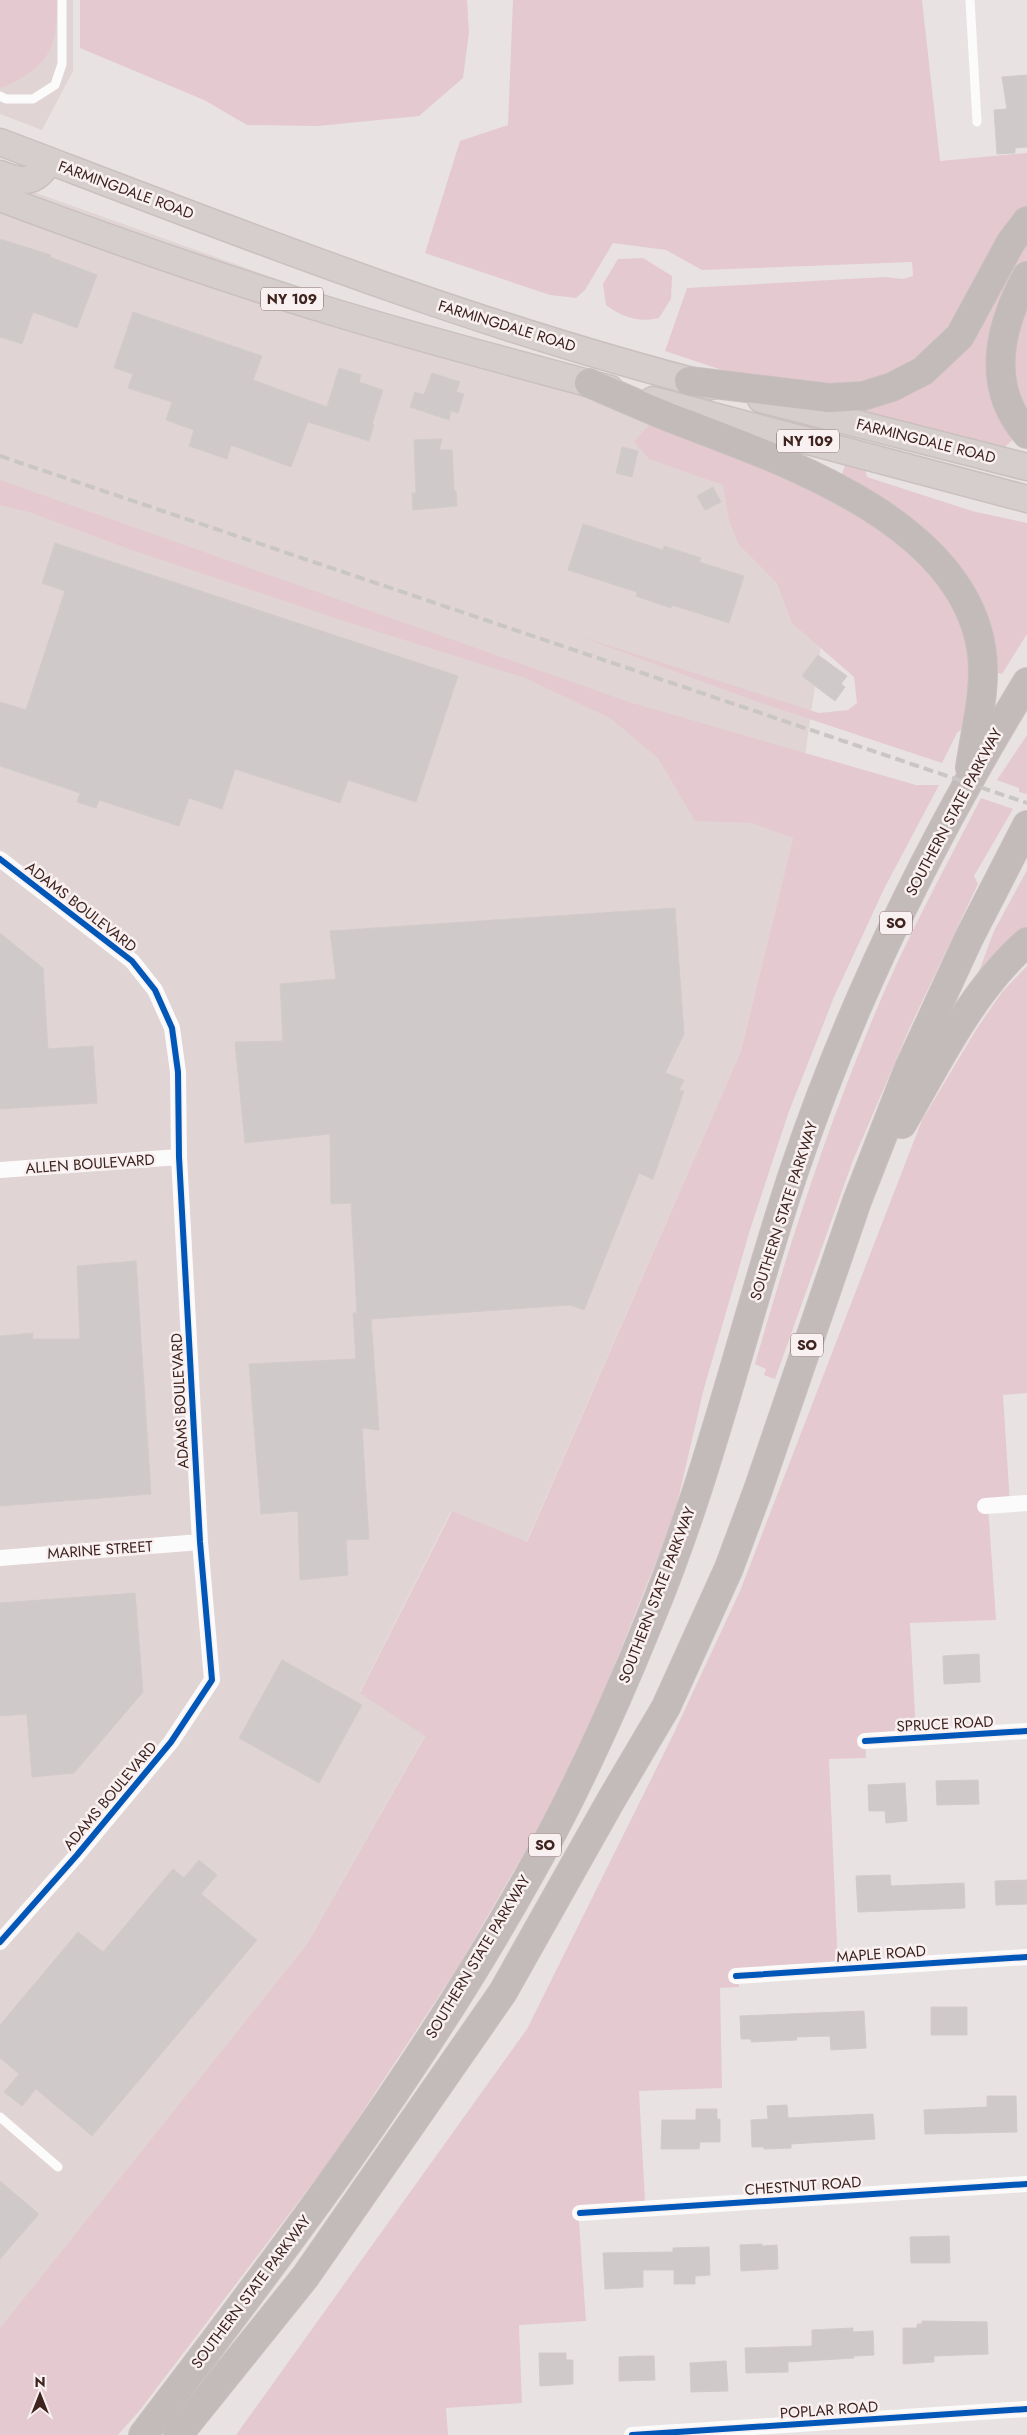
<svg xmlns="http://www.w3.org/2000/svg" width="1027" height="2435" viewBox="0 0 1027 2435" font-family="Jost,sans-serif">
	<rect width="100%" height="100%" fill="#e9e2e3"/>
	<path fill="#e1d4d5" d="M0,0H73V71L42,130L0,114Z
		M0,180L661,416L838,528L793,838L741,1051L526,1543L451,1511L360,1692L425,1735L307,1944L0,2328Z"/>
	<path fill="#e4c9d1" d="M0,0H57C58,50 48,67 2,88L0,87Z
		M80,0H467L469,32L463,78L419,116L318,126L247,125L204,100L80,48Z
		M513,0H922L940,161L1027,153V213L939,352L851,392L731,373L665,351L687,288L885,277L903,279L913,276L912,262L702,270L666,250L613,243L585,290L576,298L550,295L425,253L460,141L508,125Z
		M1027,243V264L1012,287L1015,438L1001,450L837,409L880,402L1001,281Z
		M643,258L672,276L671,299L659,318C639,323 622,317 606,305L603,284L618,259Z
		M1027,302V412L1011,380L1015,337Z
		M650,424L723,446L835,501L894,538L945,586L967,633L974,681L968,724L957,733L942,763L755,701L576,635L819,713L848,710L857,703L854,677L792,623L777,583L739,545L729,520L723,485L649,459L634,442Z
		M846,463L865,469L867,477L972,511L1027,523V634L1002,674L995,672L980,606L826,474H842Z
		M0,480L629,702L916,785H939L884,889L834,997L788,1114L750,1230L704,1388L674,1517L589,1729L541,1824L458,1967L334,2155L140,2410L118,2435H0V2328L307,1944L425,1736L360,1693L452,1511L527,1542L741,1051L793,838L752,823L695,821L658,758L610,718L525,678L344,621L129,549L29,512L0,505Z
		M1027,735V792L1026,794L1019,792V788L997,780Z
		M981,798L1013,809L974,876L978,884L910,1027L852,1163L775,1379L764,1375L766,1369L755,1364C788,1248 825,1134 871,1023C902,946 943,872 981,798Z
		M1027,870V937L976,979L994,931Z
		M1027,966V1393L1003,1395L1010,1504L988,1506L996,1620L910,1623L916,1733L865,1738L866,1758L829,1759L838,1969L738,1976L739,1987L720,1988L722,2088L639,2091L645,2201L578,2207L586,2321L519,2325L522,2403L446,2408L448,2435H236L527,2029L673,1735L740,1591L922,1120L976,1030L1002,992Z"/>
	<path fill="#d0c9c9" stroke="#d2cbcb" d="M1027,75V147L1015,148V153L997,154L994,110L1007,109L1002,77Z
		M0,239L51,255L50,257L97,275L77,328L33,312L22,344L0,337Z
		M133,312L262,356L253,380L327,407L339,368L361,375L359,382L383,390L372,424L374,425L369,441L308,422L291,467L231,445L227,459L189,446L194,430L166,420L172,402L128,388L133,374L114,368Z
		M432,373L460,382L456,392L464,394L458,413L451,411L449,420L410,407L415,392L424,395Z
		M442,439L439,450H452L454,491H456L457,506L413,510L412,493H416L414,440Z
		M622,447L638,451L632,477L616,473Z
		M713,487L721,502L705,510L697,496Z
		M583,524L663,550L664,546L701,558L699,562L744,576L729,623L672,605L671,608L636,596L637,592L568,570Z
		M55,543L458,676L416,802L348,780L340,803L235,769L222,809L189,798L179,826L99,800L96,808L77,802L80,793L0,766V702L26,710L65,591L42,583Z
		M818,655L847,676L841,684L845,687L835,701L802,676Z
		M675,908L684,1034L665,1073L684,1080L679,1090L684,1091L653,1179L639,1173L584,1310L570,1305L371,1319L379,1430L362,1428L369,1539L346,1540L348,1575L300,1580L298,1511L261,1514L249,1364L356,1359L353,1313H357L351,1203L331,1204L330,1134L245,1143L235,1042L283,1041L280,984L336,979L330,931Z
		M0,933L43,968L48,1049L93,1046L97,1103L0,1109Z
		M136,1261L151,1494L0,1506V1336L33,1333L32,1339H80L77,1266Z
		M135,1593L143,1692L74,1773L32,1777L27,1714L0,1716V1603Z
		M979,1654L980,1682L944,1684L943,1656Z
		M282,1660L362,1705L319,1783L239,1738Z
		M978,1780L979,1804L937,1805L936,1781Z
		M905,1783L907,1821L886,1823L885,1811H869L868,1785Z
		M199,1860L217,1875L201,1894L257,1940L92,2136L36,2089L22,2106L4,2092L19,2074L0,2058V2025L78,1932L103,1952L173,1869L184,1878Z
		M890,1875L891,1886L964,1883L965,1908L858,1912L856,1876Z
		M1027,1880V1904L996,1905L995,1881Z
		M931,2007H967V2035H931Z
		M864,2011L866,2048L831,2050L830,2036L796,2037L797,2040L751,2042V2039H741L740,2016Z
		M987,2096H1016L1017,2132L925,2134L924,2110L987,2107Z
		M787,2105L788,2118L873,2114L875,2139L791,2144V2148L764,2149V2147H752L751,2120L768,2119L767,2106Z
		M696,2109H717V2119H720V2142H700L699,2149H661L662,2120H696Z
		M0,2181L39,2214L0,2259Z
		M949,2236L950,2263H911L910,2237Z
		M762,2244V2246L777,2245L778,2269L741,2271L740,2245Z
		M709,2247L710,2275L695,2276V2284H674V2270H643V2287L605,2289L603,2253L673,2252V2248Z
		M922,2321L987,2322L988,2354L934,2356V2362L903,2364V2328H917V2324H922Z
		M853,2328V2332L873,2331L874,2355L854,2356V2358L788,2362V2372L746,2373L745,2348L812,2346V2330Z
		M539,2353H566V2360H573V2384L540,2386Z
		M639,2356H654L655,2380L619,2381V2357Z
		M726,2361L728,2391L691,2392L690,2363Z"/>
	<g fill="none" stroke-linecap="round" stroke-linejoin="round">
		<defs>
			<path id="primary" d="M0,142C234,231 468,324 711,386
				M0,174C23,183 36,184 49,161
				M0,198C110,239 221,278 333,312C425,340 518,364 610,389
				M761,399L1027,467
				M653,400L1027,499"/>
			<path id="highway" d="M1027,276C999,327 985,386 1027,434
				M689,381L829,398L863,396L892,387L923,371L960,336L1011,242L1027,221
				M589,383C622,397 654,412 687,424C790,463 960,523 981,647C988,686 975,730 970,768
				M902,1124C939,1060 971,992 1027,942
				M143,2435C280,2256 417,2076 527,1879C574,1796 614,1708 650,1619C710,1475 744,1322 793,1174C851,1001 932,837 1027,682
				M178,2435L305,2277L503,1992L610,1802L666,1707L729,1568L758,1490L857,1201L909,1068L969,938L1027,825"/>
		</defs>
		<use href="#primary" stroke="#c9c0bf" stroke-width="29"/>
		<use href="#highway" stroke="#c9c0bf" stroke-width="30"/>
		<path stroke="#fcfbfb" stroke-width="9" d="M970,0L977,122
			M0,96L6,99H33L55,85L62,64V0
			M0,2117L58,2167"/>
		<path stroke="#fcfbfb" stroke-width="16" d="M0,859L132,961L155,990L172,1028L178,1072L179,1157L200,1542L212,1680L171,1742L77,1855L0,1942
			M0,1170L179,1157
			M985,1506L1027,1503
			M0,1558L200,1542
			M865,1741L1027,1731
			M736,1976L1027,1957
			M580,2213L1027,2184
			M632,2435L1027,2409"/>
		<use href="#primary" stroke="#d6cecc" stroke-width="26"/>
		<use href="#highway" stroke="#c3bbb9" stroke-width="28"/>
		<path stroke="#cac6c6" stroke-width="4" stroke-dasharray="10 5" stroke-linecap="butt" d="M0,456L1027,803"/>
		<defs>
			<path id="cycleway" d="M0,859L132,961L155,990L172,1028L178,1072L179,1157L200,1542L212,1680L171,1742L77,1855L0,1942
				M865,1741L1027,1731
				M736,1976L1027,1957
				M580,2213L1027,2184
				M632,2435L1027,2409"/>
		</defs>
		<use href="#cycleway" stroke="#f8f0f1" stroke-width="9"/>
		<use href="#cycleway" stroke="#0057b8" stroke-width="6"/>
	</g>
	<g text-anchor="middle" stroke-width="5" stroke-linejoin="round" paint-order="stroke">
		<g fill="#f8f0f1" stroke="#76605d" stroke-width="1">
			<rect x="261" y="287.5" width="62" height="23" rx="4"/>
			<rect x="777" y="429.5" width="62" height="23" rx="4"/>
			<rect x="880" y="911.5" width="32" height="23" rx="4"/>
			<rect x="791" y="1333.5" width="32" height="23" rx="4"/>
			<rect x="529" y="1833.5" width="32" height="23" rx="4"/>
		</g>
		<g font-size="14" font-weight="bold" fill="#3e231e">
			<text x="292" y="304">NY 109</text>
			<text x="808" y="446">NY 109</text>
			<text x="896" y="928">SO</text>
			<text x="807" y="1350">SO</text>
			<text x="545" y="1850">SO</text>
		</g>
		<g font-size="15" fill="#3e231e" stroke="#f8f0f1">
			<text transform="translate(126 190) rotate(20)" y="5">FARMINGDALE ROAD</text>
			<text transform="translate(507 326) rotate(17)" y="5">FARMINGDALE ROAD</text>
			<text transform="translate(926 441) rotate(14)" y="5">FARMINGDALE ROAD</text>
			<text transform="translate(954 812) rotate(-62)" y="5">SOUTHERN STATE PARKWAY</text>
			<text transform="translate(81 907) rotate(38)" y="5">ADAMS BOULEVARD</text>
			<text transform="translate(90 1164) rotate(-4)" y="5">ALLEN BOULEVARD</text>
			<text transform="translate(784 1211) rotate(-72)" y="5">SOUTHERN STATE PARKWAY</text>
			<text transform="translate(180 1401) rotate(-93)" y="5">ADAMS BOULEVARD</text>
			<text transform="translate(100 1550) rotate(-4)" y="5">MARINE STREET</text>
			<text transform="translate(657 1595) rotate(-69)" y="5">SOUTHERN STATE PARKWAY</text>
			<text transform="translate(945 1724) rotate(-3)" y="5">SPRUCE ROAD</text>
			<text transform="translate(110 1796) rotate(-50)" y="5">ADAMS BOULEVARD</text>
			<text transform="translate(881 1954) rotate(-4)" y="5">MAPLE ROAD</text>
			<text transform="translate(478 1957) rotate(-59)" y="5">SOUTHERN STATE PARKWAY</text>
			<text transform="translate(803 2186) rotate(-4)" y="5">CHESTNUT ROAD</text>
			<text transform="translate(251 2292) rotate(-53)" y="5">SOUTHERN STATE PARKWAY</text>
			<text transform="translate(829 2410) rotate(-4)" y="5">POPLAR ROAD</text>
		</g>
	</g>
	<g transform="translate(40 2395)" stroke="#f8f0f1" stroke-width="4" paint-order="stroke">
	<path d="M0-4L9 19L0 12L-9 19Z" fill="#3e231e"/>
	<text y="-8" font-size="14" font-weight="bold" text-anchor="middle" fill="#3e231e">N</text>
	</g>
</svg>
